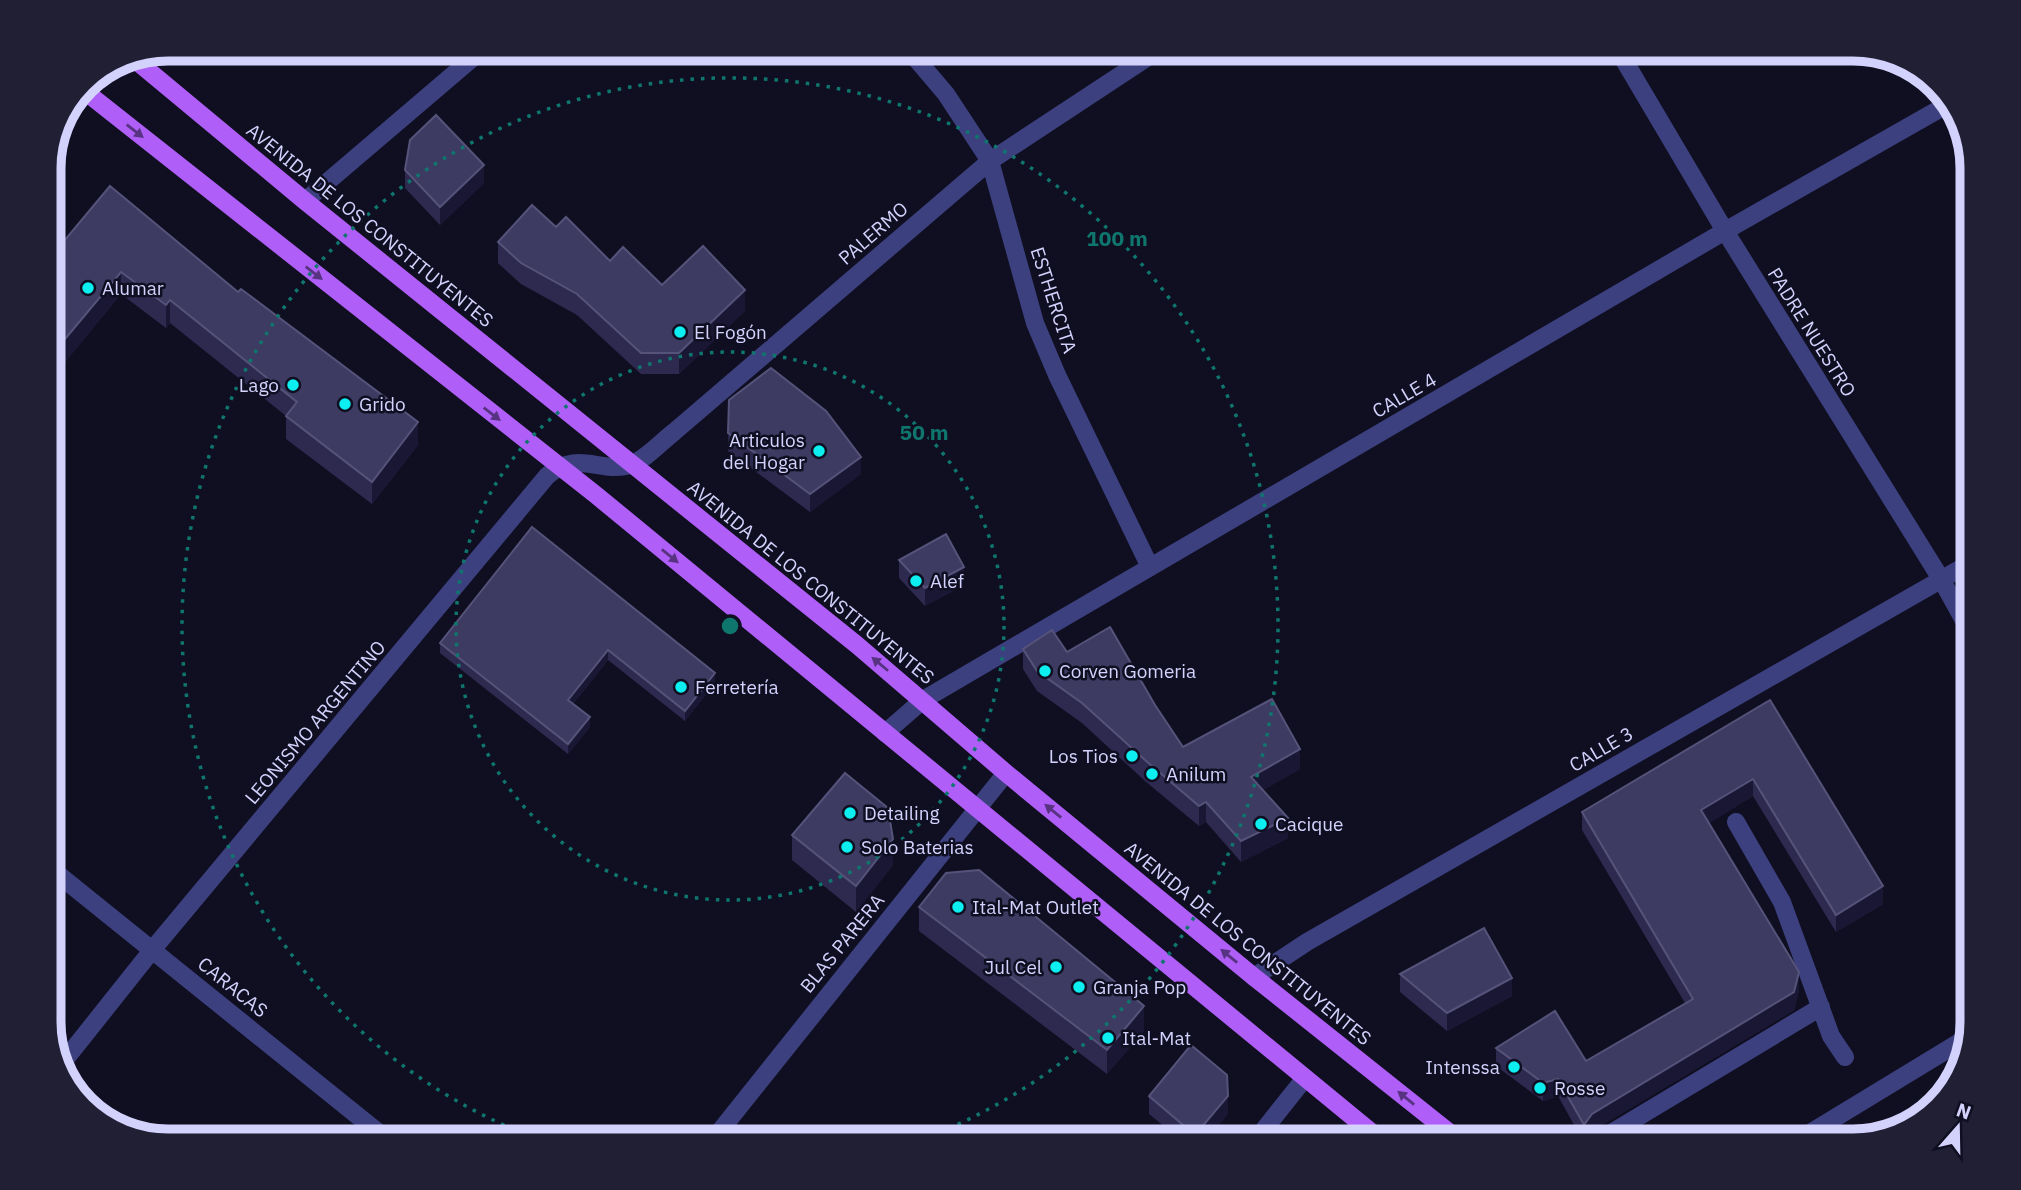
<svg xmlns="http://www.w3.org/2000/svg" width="2021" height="1190" viewBox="0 0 2021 1190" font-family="'IBM Plex Sans',sans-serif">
	<rect width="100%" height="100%" fill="#100f22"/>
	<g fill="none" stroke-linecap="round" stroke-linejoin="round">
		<path stroke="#3c407f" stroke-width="18" d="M1618,50L1725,231L1941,579L1972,635
			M912,54L946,94L990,161L1035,323L1057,375L1150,567
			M305,201L475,56
			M885,733L923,700L1725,231L1950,103
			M1736,822L1782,902L1831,1036L1845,1057
			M49,867L389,1141
			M1254,977L1307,942L1972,562
			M60,1066L153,949L547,476C579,449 598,474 630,465C645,460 661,442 674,432L990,161L1154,53
			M712,1141L1006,773
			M1255,1141L1305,1078
			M1598,1141L1821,1007
			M1797,1141L1968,1037"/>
		<path stroke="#af5ff7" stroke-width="18" d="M133,58L305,201L857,645L1006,773L1254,977L1460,1141
			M82,89L596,495L1382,1141"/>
	</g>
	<path fill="#2d294f" d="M405,170L484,183L440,225L405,188Z
		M110,186L418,445L372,504L286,439V416L170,323L166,328L121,294L60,368L49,359V259Z
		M556,227L610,261L662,285L745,311L679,374H641L577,315L521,284L498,263V242Z
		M729,400L861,474L810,512L728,451Z
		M532,527L715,683L685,721L608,660L573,704L590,727L568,754L440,653V643Z
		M899,560L964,585L925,606L899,578Z
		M1023,649L1067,652L1155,705L1183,747L1300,769L1263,790L1288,838L1241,862L1206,822L1199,826L1145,781L1082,723L1037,691L1023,669Z
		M1770,700L1883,904L1836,932L1753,796L1709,823L1799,990L1794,1010L1592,1131L1585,1141H1583L1558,1096L1543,1101L1496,1066V1048L1586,1061L1685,1003L1582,830V812Z
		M792,835L893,865L856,912L792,860Z
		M919,907L1144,1031L1107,1074L919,931Z
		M1400,974L1512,996L1447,1031L1400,992Z
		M1149,1096L1228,1114L1205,1141H1182L1149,1114Z"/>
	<path fill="#1a1735" d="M484,165V183L440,225V207Z
		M121,272V294L60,368V345Z
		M745,290V311L679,374V353Z
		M170,300V323L166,328V305Z
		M418,422V445L372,504V482Z
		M861,457V474L810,512V494Z
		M964,567V585L925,606V588Z
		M608,650V660L568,710V700Z
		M715,673V683L685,721V711Z
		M590,717V727L568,754V744Z
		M1300,749V769L1251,797V777Z
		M1753,779V796L1701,828V810Z
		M1206,802V822L1199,826V806Z
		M1288,818V838L1241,862V841Z
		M893,839V865L856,912V886Z
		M1883,886V904L1836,932V915Z
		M1799,972V990L1794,1010L1592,1131L1585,1141H1584V1125L1592,1114Z
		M1512,978V996L1447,1031V1013Z
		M1144,1006V1031L1107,1074V1050Z
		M1558,1079V1096L1543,1101V1083Z
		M1228,1096V1114L1205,1141H1195V1135Z"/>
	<path fill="#3e3b62" stroke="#56537a" stroke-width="2" d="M436,115L484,165L440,207L405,170L410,140Z
		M110,186L238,292L241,289L418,422L372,482L286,416L297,402L170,300L166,305L121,272L60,345L49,336V259Z
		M532,205L556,227L566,217L610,261L623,247L662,285L703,246L745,290L679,353H641L577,294L521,263L498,242Z
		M771,368L826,411L861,457L810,494L728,433L729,400Z
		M532,527L715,673L685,711L608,650L568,700L590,717L568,744L440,643Z
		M946,534L964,567L925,588L899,560Z
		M1110,627L1155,705L1183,747L1272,699L1300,749L1251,777L1288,818L1241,841L1206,802L1199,806L1145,760L1082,703L1037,671L1023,649L1052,630L1067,652Z
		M1770,700L1883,886L1836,915L1753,779L1701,810L1799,972L1794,992L1592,1114L1584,1125L1558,1079L1543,1083L1496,1048L1555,1011L1586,1061L1693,999L1582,812Z
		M845,773L888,808L893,839L856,886L792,835Z
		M979,870L1144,1006L1107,1050L919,907L946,873Z
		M1484,928L1512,978L1447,1013L1400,974Z
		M1191,1045L1227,1075L1228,1096L1195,1135L1149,1096Z"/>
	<defs><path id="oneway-solid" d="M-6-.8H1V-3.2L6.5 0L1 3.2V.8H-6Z" transform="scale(1.75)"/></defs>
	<g fill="#583382">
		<use href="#oneway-solid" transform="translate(135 131) rotate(38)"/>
		<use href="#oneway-solid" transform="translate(314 273) rotate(38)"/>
		<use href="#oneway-solid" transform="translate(492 414) rotate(38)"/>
		<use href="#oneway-solid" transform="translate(670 556) rotate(39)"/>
		<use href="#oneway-solid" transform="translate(880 664) rotate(-140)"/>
		<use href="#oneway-solid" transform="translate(1053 811) rotate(-141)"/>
		<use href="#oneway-solid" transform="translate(1229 956) rotate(-141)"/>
		<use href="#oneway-solid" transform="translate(1406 1098) rotate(-141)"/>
	</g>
	<g fill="none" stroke="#0f766e" stroke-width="3.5" stroke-dasharray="3.5 7">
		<circle cx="730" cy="626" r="274"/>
		<path d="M543 1141A548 548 0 1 1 917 1141"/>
	</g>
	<g fill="#0ceeef" stroke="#100f22" stroke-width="2.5">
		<circle cx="88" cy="288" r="7"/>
		<circle cx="680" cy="332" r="7"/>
		<circle cx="293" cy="385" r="7"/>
		<circle cx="345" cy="404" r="7"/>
		<circle cx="819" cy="451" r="7"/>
		<circle cx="916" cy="581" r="7"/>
		<circle cx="1045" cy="671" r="7"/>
		<circle cx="681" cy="687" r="7"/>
		<circle cx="1132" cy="756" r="7"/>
		<circle cx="1152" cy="774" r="7"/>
		<circle cx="850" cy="813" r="7"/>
		<circle cx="1261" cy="824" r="7"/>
		<circle cx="847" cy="847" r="7"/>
		<circle cx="958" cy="907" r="7"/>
		<circle cx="1056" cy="967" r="7"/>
		<circle cx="1079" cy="987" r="7"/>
		<circle cx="1108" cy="1038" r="7"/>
		<circle cx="1514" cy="1067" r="7"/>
		<circle cx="1540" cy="1088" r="7"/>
	</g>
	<g text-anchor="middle" stroke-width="5" stroke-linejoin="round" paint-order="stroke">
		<g font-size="19" fill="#d3d2fd" stroke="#100f22">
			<text transform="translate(370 225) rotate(39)" y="7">AVENIDA DE LOS CONSTITUYENTES</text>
			<text transform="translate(873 233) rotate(-41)" y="7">PALERMO</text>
			<text transform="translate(1054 300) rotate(72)" y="7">ESTHERCITA</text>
			<text transform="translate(1812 332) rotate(58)" y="7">PADRE NUESTRO</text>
			<text transform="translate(1404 395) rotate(-30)" y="7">CALLE 4</text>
			<text transform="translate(811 582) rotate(39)" y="7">AVENIDA DE LOS CONSTITUYENTES</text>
			<text transform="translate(315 722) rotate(-50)" y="7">LEONISMO ARGENTINO</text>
			<text transform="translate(1601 749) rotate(-30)" y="7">CALLE 3</text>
			<text transform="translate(842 943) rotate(-51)" y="7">BLAS PARERA</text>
			<text transform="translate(1248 943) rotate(39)" y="7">AVENIDA DE LOS CONSTITUYENTES</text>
			<text transform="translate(233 987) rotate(39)" y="7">CARACAS</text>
		</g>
		<g font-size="19" fill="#d3d2fd" stroke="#100f22" text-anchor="start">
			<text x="102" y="295">Alumar</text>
			<text x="694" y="339">El Fogón</text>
			<text x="279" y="392" text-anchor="end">Lago</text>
			<text x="359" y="411">Grido</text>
			<text x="805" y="447" text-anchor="end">Articulos<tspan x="805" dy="22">del Hogar</tspan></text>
			<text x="930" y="588">Alef</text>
			<text x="1059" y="678">Corven Gomeria</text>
			<text x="695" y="694">Ferretería</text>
			<text x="1118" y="763" text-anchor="end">Los Tios</text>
			<text x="1166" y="781">Anilum</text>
			<text x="864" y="820">Detailing</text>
			<text x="1275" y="831">Cacique</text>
			<text x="861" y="854">Solo Baterias</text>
			<text x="972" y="914">Ital-Mat Outlet</text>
			<text x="1042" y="974" text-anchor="end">Jul Cel</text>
			<text x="1093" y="994">Granja Pop</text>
			<text x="1122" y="1045">Ital-Mat</text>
			<text x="1500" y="1074" text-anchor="end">Intenssa</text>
			<text x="1554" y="1095">Rosse</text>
		</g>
	</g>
	<path d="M0 0H2021V1190H0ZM168 61H1853A107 107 0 0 1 1960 168V1022A107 107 0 0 1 1853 1129H168A107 107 0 0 1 61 1022V168A107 107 0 0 1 168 61Z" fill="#201f34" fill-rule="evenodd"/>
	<path fill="none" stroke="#d3d2fd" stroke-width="9" d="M168 61H1853A107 107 0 0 1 1960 168V1022A107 107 0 0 1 1853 1129H168A107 107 0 0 1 61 1022V168A107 107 0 0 1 168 61Z"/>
	<circle cx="730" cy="626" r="10" fill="#0f766e" stroke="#100f22" stroke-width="3.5"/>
	<g font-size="21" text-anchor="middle" font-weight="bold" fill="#0f766e" stroke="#100f22" stroke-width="5" stroke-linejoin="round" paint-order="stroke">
		<text x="1117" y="246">100 m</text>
		<text x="924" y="440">50 m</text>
	</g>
	<g transform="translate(1958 1127) rotate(20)" stroke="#100f22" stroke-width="5" paint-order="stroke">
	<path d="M0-5L12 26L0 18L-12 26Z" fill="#d3d2fd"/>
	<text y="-10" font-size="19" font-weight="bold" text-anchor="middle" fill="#d3d2fd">N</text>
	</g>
</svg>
